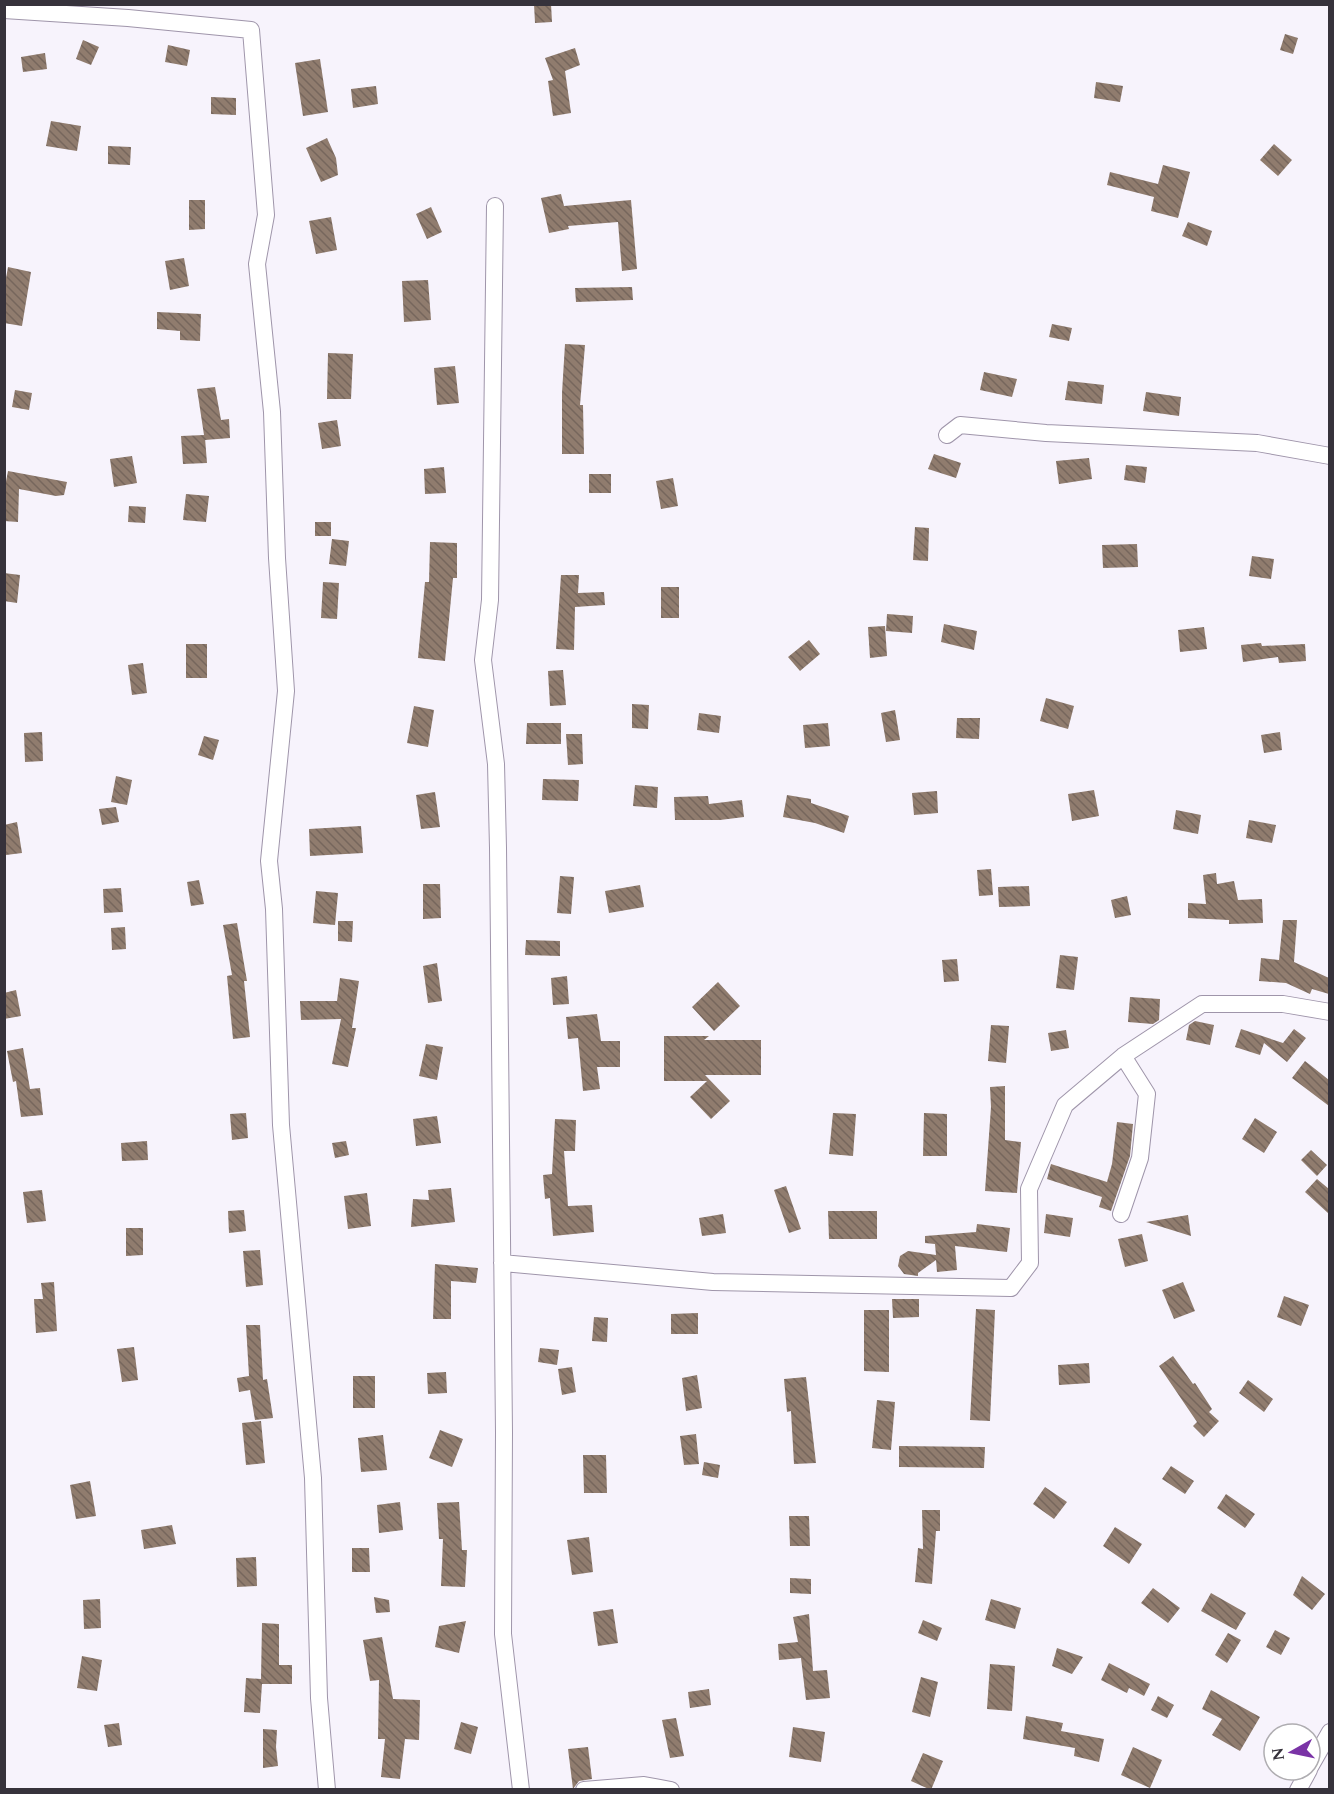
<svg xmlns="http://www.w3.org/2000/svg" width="1334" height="1794" viewBox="0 0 1334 1794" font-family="Spectral,serif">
	<defs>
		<pattern id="building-back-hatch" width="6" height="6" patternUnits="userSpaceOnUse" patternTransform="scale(1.5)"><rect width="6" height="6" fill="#907c6e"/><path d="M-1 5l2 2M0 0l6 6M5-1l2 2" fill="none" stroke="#76665c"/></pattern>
	</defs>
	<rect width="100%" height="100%" fill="#f7f3fc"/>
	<path fill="url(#building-back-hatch)" d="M534,4H551L552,22L535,23Z
		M1285,34L1298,38L1293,54L1280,50Z
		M83,40L99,47L91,65L76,59Z
		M168,45L190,50L187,66L165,62Z
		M575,48L580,65L565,71L571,113L553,116L548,81L553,80L545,58Z
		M45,53L47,69L23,72L21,57Z
		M320,59L328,112L303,116L295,63Z
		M1096,82L1123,86L1120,102L1094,98Z
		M376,86L378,104L353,108L351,89Z
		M211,97L236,98V115L211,114Z
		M51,121L81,126L77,151L46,146Z
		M327,138L336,158L338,175L321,182L306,148Z
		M1274,144L1292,160L1278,176L1260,160Z
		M108,146L131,147L130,165L108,164Z
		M1163,165L1190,172L1178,218L1151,211L1154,197L1107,185L1110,172L1158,184Z
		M561,194L564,206L631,200L637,269L622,271L618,222L568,226L569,229L549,233L541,198Z
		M189,200H205V229L189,230Z
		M431,207L442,232L427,239L416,214Z
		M331,217L337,250L316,254L309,221Z
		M1188,222L1212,231L1207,246L1182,236Z
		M184,258L189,286L170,290L165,261Z
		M8,267L31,272L22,326L4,323V289Z
		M428,280L431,320L404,322L402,281Z
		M632,287L633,300L576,302L575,288Z
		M157,312L201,314L200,341L180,340V331L157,329Z
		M1052,324L1072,328L1069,341L1049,337Z
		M565,344L585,345L580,405H583L584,454H562V393Z
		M328,353L353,354L351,399H327Z
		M455,366L459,403L437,405L434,368Z
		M984,372L1017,379L1012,397L980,390Z
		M1068,381L1104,385L1102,404L1065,400Z
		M215,387L221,420L229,419L230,438L205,440V438L207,463L183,464L181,436L204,435L197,389Z
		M15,390L32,393L29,410L12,407Z
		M1146,392L1181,397L1179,416L1143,411Z
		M337,420L341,446L322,449L318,423Z
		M934,454L961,463L956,478L928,469Z
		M132,456L137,483L114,487L110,459Z
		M1089,458L1092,479L1059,484L1056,461Z
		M1126,465L1147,467L1145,483L1124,480Z
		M444,467L446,493L425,494L424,469Z
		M8,471L67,482L64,495L56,496L19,489L18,522L4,521V492Z
		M589,474H611V493H589Z
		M673,478L678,506L661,509L656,481Z
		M186,494L209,496L206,522L183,520Z
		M129,506L146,507L145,523L128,522Z
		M315,522H331V536H315Z
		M915,527L929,528L928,561L913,560Z
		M332,539L349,541L346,566L329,564Z
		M430,542L457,543V578H453L445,661L418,658L425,582H429Z
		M1137,544L1138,567L1103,568L1102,545Z
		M1252,556L1274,559L1271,579L1249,576Z
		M4,573L20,575L17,603L4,601Z
		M561,575H579L578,593L604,592L605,605L575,607L574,650L556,649Z
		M323,582L339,583L337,619L321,618Z
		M661,587H679V618H661Z
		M887,614L913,616L912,633L886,631Z
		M944,624L977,631L974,650L941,642Z
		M885,626L887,656L870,658L868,627Z
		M1204,627L1207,649L1180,652L1178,630Z
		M809,640L820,654L800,671L788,657Z
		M1261,643L1262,646L1305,644L1306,661L1279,663L1278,657L1243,662L1241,645Z
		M186,644H207V678H186Z
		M143,663L147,693L132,695L128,665Z
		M563,670L566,705L550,706L548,671Z
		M1046,698L1074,706L1068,729L1040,721Z
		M632,704L649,705L648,729L632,728Z
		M414,706L434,710L428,747L407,743Z
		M895,710L900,740L886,742L881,713Z
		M699,713L721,716L719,733L697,730Z
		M957,718H980L979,739L956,738Z
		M527,723H561V744H526Z
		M828,723L830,746L805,748L803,725Z
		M42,732L43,761L25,762L24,733Z
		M1280,732L1282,750L1264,753L1261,735Z
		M566,734H582L583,764L568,765Z
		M204,736L219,740L213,760L198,755Z
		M116,776L132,780L127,805L111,802Z
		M543,779L579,780L578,801L542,800Z
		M635,785L658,787L657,808L633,806Z
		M1094,790L1099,816L1072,821L1068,794Z
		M937,791L938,813L914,815L912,793Z
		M435,792L440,827L421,829L416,795Z
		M787,795L811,799V803L849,816L844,833L815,823L783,817Z
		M708,796L709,804L742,800L744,817L720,820H675L674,797Z
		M116,807L119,822L102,825L99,809Z
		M1176,810L1201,815L1198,834L1173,829Z
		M1249,820L1276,825L1272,843L1246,838Z
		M17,822L22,853L6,855L4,825Z
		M361,826L363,853L310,856L309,829Z
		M991,869L993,895L979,896L977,870Z
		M1216,873L1217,884L1234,881L1238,900L1262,899L1263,923L1229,924V920L1188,918V903L1206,904L1203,875Z
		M560,876L574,877L571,914L557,913Z
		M199,880L204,904L191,906L187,882Z
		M423,884H440L441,918L423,919Z
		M640,885L644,907L609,913L605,891Z
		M1029,886L1030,906L999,907L998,887Z
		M121,888L123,912L104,913L103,889Z
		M316,891L338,893L335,925L313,923Z
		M1127,896L1131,915L1115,918L1111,900Z
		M1283,920H1297L1294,962L1329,978V994L1312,989L1310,994L1286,983L1259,981L1261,958L1279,960Z
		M338,921H353L352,942L338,941Z
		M237,923L247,981H244L250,1037L233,1039L227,976L232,975L223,925Z
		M125,927L126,949L112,950L111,928Z
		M526,940L560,941V956L525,955Z
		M1060,955L1078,957L1074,990L1056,988Z
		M957,959L959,981L944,982L942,960Z
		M437,963L442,1001L428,1003L423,966Z
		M567,976L569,1004L553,1005L551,978Z
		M340,978L359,981L352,1028H356L348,1067L332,1064L341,1019L301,1020L300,1001H337Z
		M718,982L740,1006L714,1031L692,1007Z
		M16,990L21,1016L4,1019V993Z
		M1130,997L1160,999L1159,1020L1153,1024L1128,1022Z
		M597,1014L601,1041H620V1067H597L600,1089L583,1091L578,1038L568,1039L566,1017Z
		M1195,1021L1214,1025L1210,1045L1186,1040L1189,1025Z
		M991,1025L1009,1026L1006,1063L988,1061Z
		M1241,1029L1283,1043L1294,1029L1306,1038L1287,1062L1264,1043L1260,1055L1235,1047Z
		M1066,1030L1069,1048L1051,1051L1048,1033Z
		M664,1036H709L704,1040H761V1075H705L730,1101L711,1119L690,1097L707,1081H664Z
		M426,1044L443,1047L437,1080L419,1076Z
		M23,1048L30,1089L40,1088L43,1115L21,1117L16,1081L13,1082L7,1051Z
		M1305,1061L1329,1080V1106L1292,1078Z
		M1005,1086V1140L1021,1142L1017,1193L985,1191L991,1107L990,1087Z
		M246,1113L248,1138L232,1140L230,1114Z
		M833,1113L856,1114L853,1156L829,1154Z
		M924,1113L947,1114V1156H923Z
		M437,1116L441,1143L416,1146L413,1119Z
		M1255,1118L1277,1132L1264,1153L1242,1139Z
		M555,1119L576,1120L575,1151H564L568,1206L592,1205L594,1232L553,1236L550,1198L545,1199L543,1175L552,1174Z
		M1117,1122L1133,1124L1130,1156L1111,1211L1099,1207L1102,1197L1047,1179L1051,1164L1107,1182L1112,1164Z
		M147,1141L148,1160L122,1161L121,1143Z
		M346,1141L349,1155L335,1158L332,1143Z
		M1311,1150L1327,1165L1317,1176L1301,1160Z
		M1317,1179L1329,1189V1214L1305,1192Z
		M786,1186L801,1229L789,1233L774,1190Z
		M451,1188L455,1222L411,1227L413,1199L429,1200L428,1190Z
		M42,1190L46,1221L27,1223L23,1192Z
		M367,1193L371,1226L348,1229L344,1196Z
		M244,1210L246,1231L229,1233L228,1211Z
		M828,1211H877V1239H829Z
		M723,1214L726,1233L702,1236L699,1218Z
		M1046,1214L1073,1218L1070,1237L1044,1233Z
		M1188,1215L1191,1236L1146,1222Z
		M977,1224L1010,1228L1007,1252L955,1246L957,1270L937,1272L936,1260L918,1273V1276L904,1274L898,1266L900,1256L908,1251L936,1255L935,1244L925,1243V1236L976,1232Z
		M126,1228H143V1255L126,1256Z
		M1142,1234L1148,1261L1125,1267L1118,1239Z
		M260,1250L263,1285L246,1287L243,1251Z
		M435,1264L478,1268L476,1283L451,1281V1319H433Z
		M54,1282L57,1331L36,1333L34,1299H43L41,1283Z
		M1183,1282L1195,1311L1174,1319L1162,1290Z
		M1284,1296L1309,1305L1301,1326L1277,1317Z
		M892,1299H919V1317L893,1318Z
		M976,1309L995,1310L990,1421L970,1420Z
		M864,1310H889V1372L864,1371Z
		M698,1313V1334H671V1314Z
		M594,1317L608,1318L607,1342L592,1341Z
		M246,1325H260L263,1380L267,1379L273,1418L255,1420L250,1390L239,1392L237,1378L249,1376Z
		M134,1347L138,1380L122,1382L117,1349Z
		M540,1348L559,1350L557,1365L538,1362Z
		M1173,1356L1193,1384L1195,1383L1212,1409L1209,1412L1219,1421L1204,1437L1193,1426L1197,1422L1159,1366Z
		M1089,1363L1090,1383L1059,1385L1058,1365Z
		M572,1367L576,1392L562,1395L558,1369Z
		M446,1372L447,1393L428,1394L427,1373Z
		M697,1375L702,1408L686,1411L682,1378Z
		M353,1376H375V1408H353Z
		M806,1377L816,1463L794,1464L791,1411L787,1412L784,1379Z
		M1248,1380L1273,1399L1264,1412L1239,1393Z
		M877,1400L895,1402L891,1450L872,1448Z
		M261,1421L265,1463L246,1465L242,1423Z
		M440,1430L463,1439L452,1467L429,1458Z
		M696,1434L699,1464L684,1465L680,1436Z
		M383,1435L387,1470L361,1472L358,1438Z
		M899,1446L985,1447L984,1468L899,1467Z
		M583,1455H606L607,1493H584Z
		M704,1462L720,1465L718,1478L702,1475Z
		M1171,1466L1194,1481L1185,1494L1162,1479Z
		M90,1481L96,1516L76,1519L70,1485Z
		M1045,1487L1067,1502L1054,1519L1033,1504Z
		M1226,1494L1255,1514L1245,1528L1217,1508Z
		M400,1502L403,1530L379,1533L377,1505Z
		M459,1502L462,1550H467L465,1587L441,1586L443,1539H439L437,1503Z
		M922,1510H940V1531H936L932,1584L915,1582L918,1548L923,1549Z
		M789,1516H809L810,1546H790Z
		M172,1525L176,1544L144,1549L141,1530Z
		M1115,1527L1142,1544L1129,1564L1103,1546Z
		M589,1537L593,1572L572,1575L567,1540Z
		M352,1548H369L370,1572H352Z
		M256,1557L257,1586L237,1587L236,1558Z
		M1302,1576L1325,1594L1312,1610L1293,1595Z
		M790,1578L811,1579V1594L790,1593Z
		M1153,1588L1180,1608L1168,1623L1141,1603Z
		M1211,1593L1246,1613L1236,1630L1201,1611Z
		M374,1597L389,1600L390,1612L376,1613Z
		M100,1599L101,1628L84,1629L83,1600Z
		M991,1599L1021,1608L1015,1629L985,1620Z
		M613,1609L618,1643L598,1646L593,1612Z
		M809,1614L813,1671L827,1670L830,1698L806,1700L801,1658L779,1660L778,1644L798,1642L793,1617Z
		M923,1620L942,1628L937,1641L918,1633Z
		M466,1621L459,1653L435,1647L439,1626Z
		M262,1623L279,1624V1665H292V1684H262L260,1713L244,1712L246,1678L261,1679Z
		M1275,1630L1290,1638L1281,1655L1266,1647Z
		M1228,1633L1241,1640L1227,1663L1215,1655Z
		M382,1637L393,1699L420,1700L419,1740L405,1739L400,1779L381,1777L385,1739H378L379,1680L370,1681L363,1640Z
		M1057,1648L1083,1657L1072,1674L1052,1666Z
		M82,1656L102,1660L97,1691L77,1688Z
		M1109,1663L1150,1684L1144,1696L1129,1688L1127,1693L1101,1680Z
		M990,1664L1015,1666L1012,1711L987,1709Z
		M921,1677L938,1682L930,1717L912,1712Z
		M709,1689L711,1705L690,1708L688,1692Z
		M1211,1690L1260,1717L1240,1751L1212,1735L1222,1719L1202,1709Z
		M1158,1696L1174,1705L1167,1718L1151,1710Z
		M1026,1716L1063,1723L1061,1731L1104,1739L1099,1762L1074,1756L1075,1748L1023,1739Z
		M676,1718L684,1756L670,1758L662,1720Z
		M461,1722L478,1727L471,1754L454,1749Z
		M119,1723L122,1745L108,1747L104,1725Z
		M793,1727L825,1732L821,1762L789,1757Z
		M263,1729L277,1730L276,1747L278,1766L263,1768Z
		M588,1747L592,1779L579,1781L573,1789L568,1749Z
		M1133,1747L1162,1760L1150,1788L1121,1775Z
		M923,1753L943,1761L931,1790L911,1781Z"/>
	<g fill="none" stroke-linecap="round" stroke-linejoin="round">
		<defs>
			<path id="minor" d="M4,10L128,18L251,30L266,215L257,264L272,412L277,558L286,691L269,861L274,909L281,1125L313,1478L319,1698L327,1790
				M495,206L490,600L483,660L496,764L498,848L504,1432L503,1634L521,1790
				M947,435L960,425L1046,433L1257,443L1330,456
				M1121,1214L1140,1158L1147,1094L1123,1056
				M502,1263L713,1282L1011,1288L1030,1263L1029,1189L1065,1105L1123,1056L1202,1004H1283L1330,1012
				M1310,1767L1330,1732
				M584,1790L644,1785L671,1790
				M1298,1790L1309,1770"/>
		</defs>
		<use href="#minor" stroke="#9f95aa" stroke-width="18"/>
		<use href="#minor" stroke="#fff" stroke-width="16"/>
	</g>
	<rect width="1334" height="1794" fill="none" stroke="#36323b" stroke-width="12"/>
	<g transform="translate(1292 1752) rotate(261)"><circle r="28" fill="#ffffff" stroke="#afadb1" stroke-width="1.5"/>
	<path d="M0-4.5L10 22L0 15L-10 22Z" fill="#7a33a6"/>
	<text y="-9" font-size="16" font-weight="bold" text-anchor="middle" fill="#36323b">N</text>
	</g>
</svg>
